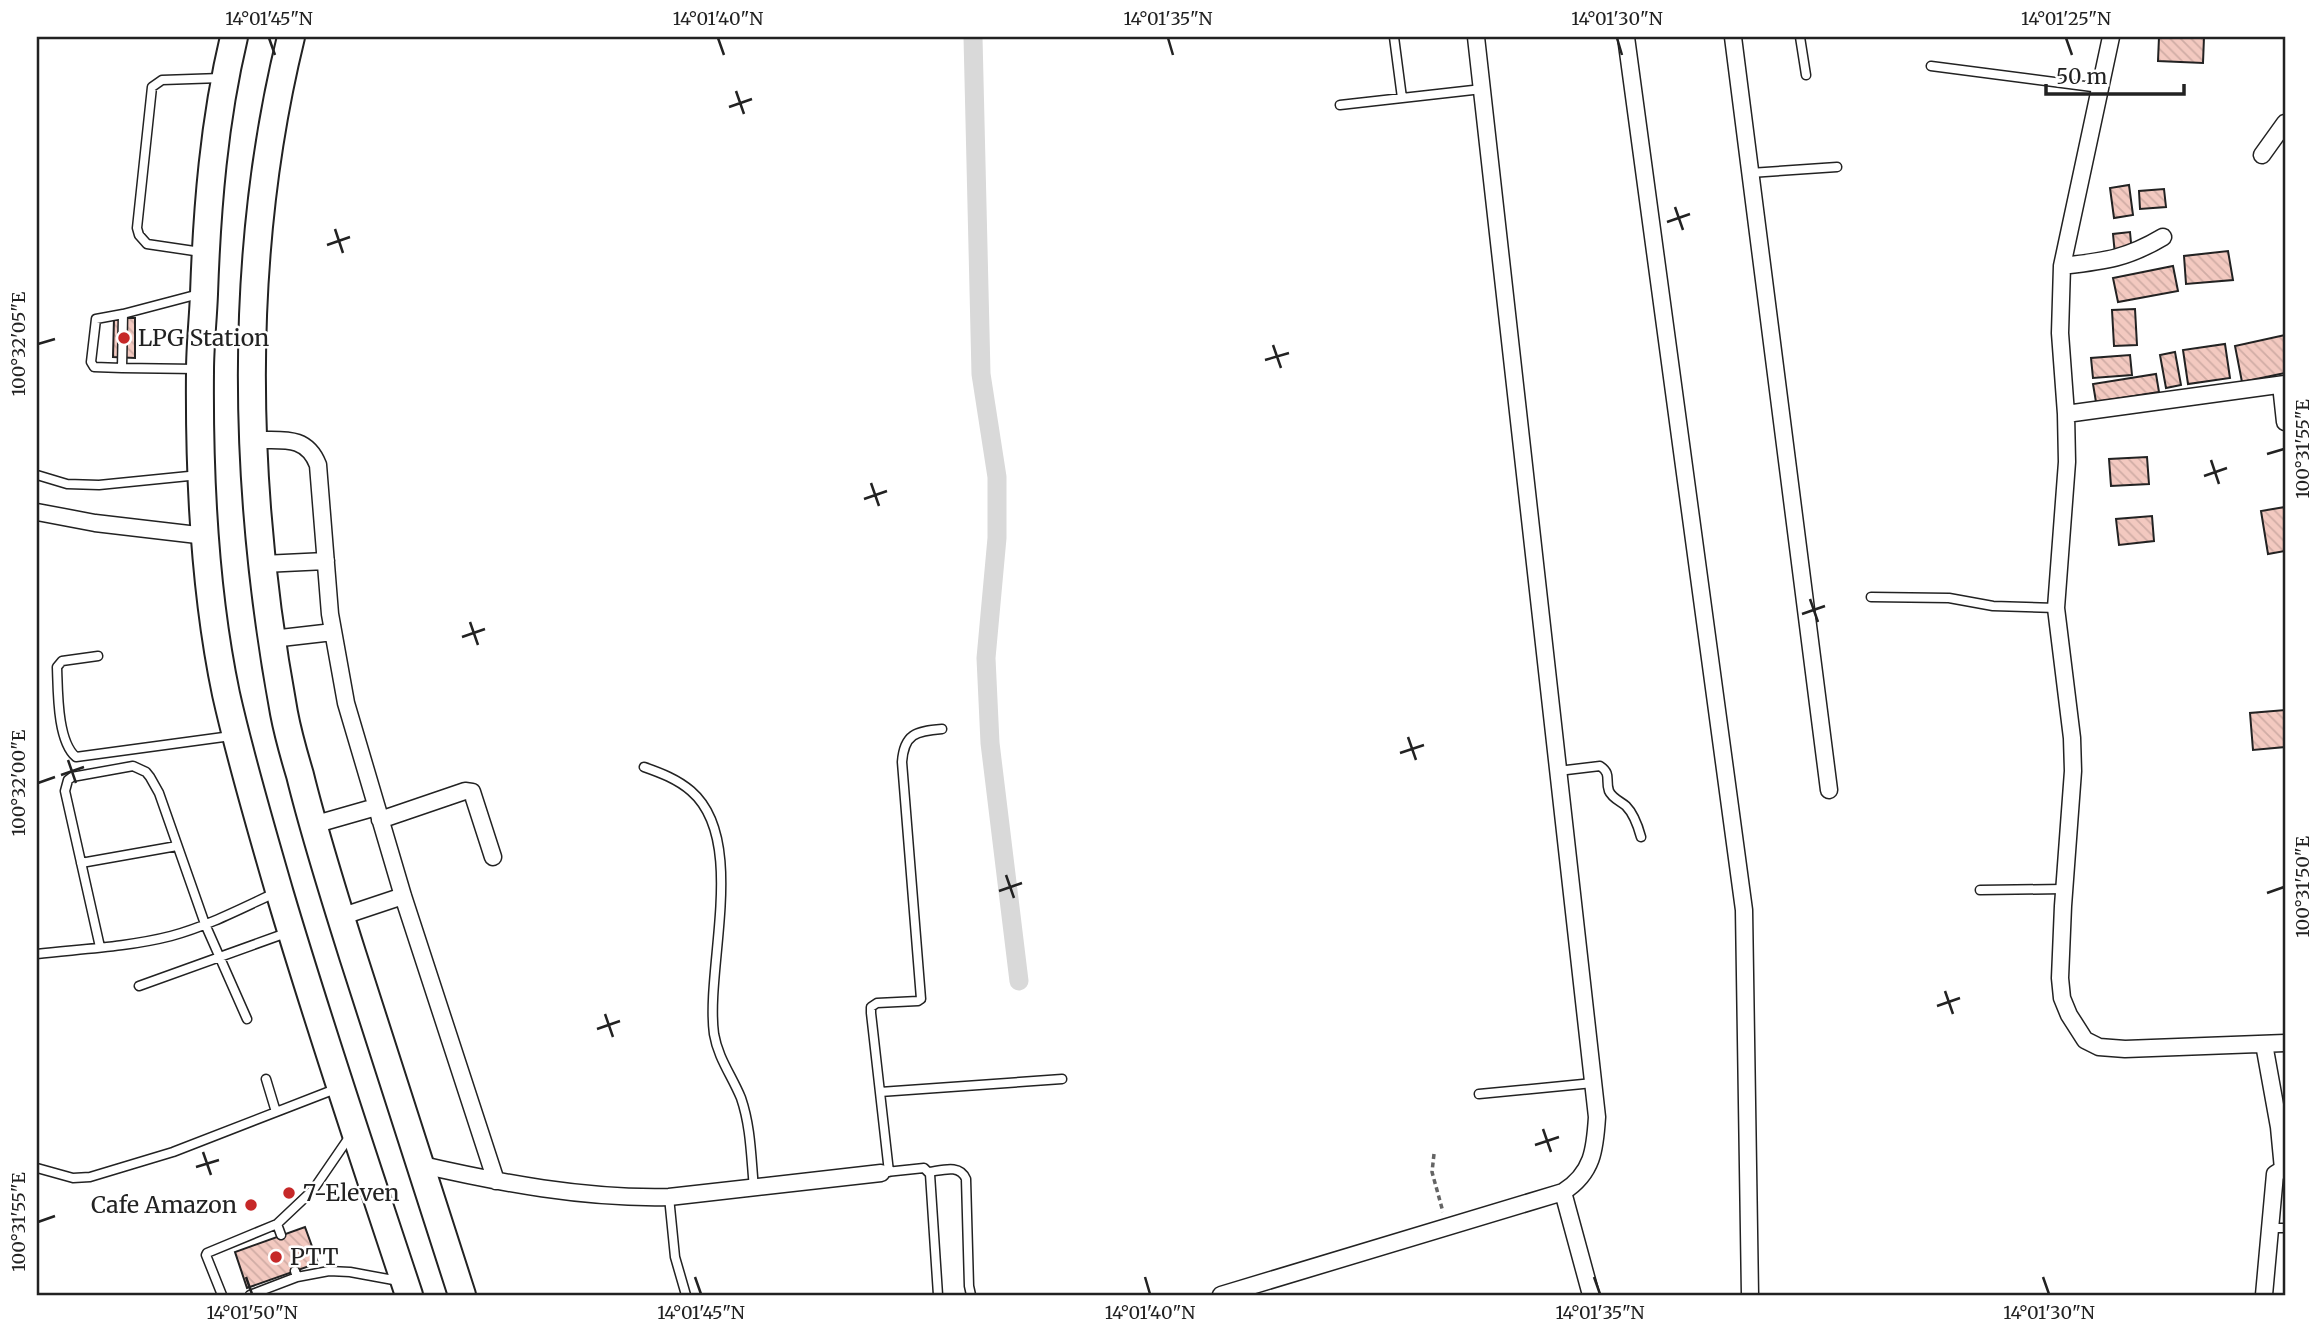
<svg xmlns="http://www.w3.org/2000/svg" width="2322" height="1332" viewBox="0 0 2322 1332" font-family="Merriweather,serif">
	<defs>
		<pattern id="building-back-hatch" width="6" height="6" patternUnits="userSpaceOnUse" patternTransform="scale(1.75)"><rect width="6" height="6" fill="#f3c9c0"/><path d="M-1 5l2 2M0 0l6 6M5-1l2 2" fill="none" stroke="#d0aca5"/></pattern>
	</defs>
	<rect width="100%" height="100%" fill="#fff"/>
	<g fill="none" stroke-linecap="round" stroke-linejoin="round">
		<path stroke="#d9d9d9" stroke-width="19" d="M973,37L981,374L997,477V538L986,658L990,743L1019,981"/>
	</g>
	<path fill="url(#building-back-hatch)" stroke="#222" stroke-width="2" d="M2159,37H2204L2203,63L2158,61Z
		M2129,185L2133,215L2114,218L2110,188Z
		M2164,189L2166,207L2140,209L2139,191Z
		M2130,232L2132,253L2115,255L2113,234Z
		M2228,251L2233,280L2186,284L2184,256Z
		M2173,266L2178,291L2118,302L2113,278Z
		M2135,309L2137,345L2114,346L2112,310Z
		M114,318H135V358L113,357Z
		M2285,335V373L2242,382L2235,346Z
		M2225,344L2230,378L2188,384L2183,350Z
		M2175,352L2181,385L2166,388L2160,355Z
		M2130,355L2132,375L2093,378L2091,358Z
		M2156,374L2159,392L2096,402L2093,384Z
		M2147,457L2149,484L2111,486L2109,459Z
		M2285,507V551L2268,554L2261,511Z
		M2152,516L2154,541L2119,545L2116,519Z
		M2285,710V747L2253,750L2250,713Z
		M305,1227L318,1263L247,1288L235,1252Z"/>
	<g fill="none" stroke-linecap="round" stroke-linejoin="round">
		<defs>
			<path id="lane" d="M1394,37L1402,98
				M1800,37L1806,75
				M1931,66L2100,88
				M1340,105L1482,89
				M1750,173L1837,167
				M201,252L147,244L139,235L137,228L152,87L162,80L221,78
				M122,368L94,367L91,362L96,319L123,314
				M197,369L122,368L123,314L199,294
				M37,475L67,484L99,485L199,475
				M1871,597L1949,598L1993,606L2056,608
				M98,656L62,661L57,667C58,691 57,741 76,757L231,736
				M644,767C661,773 677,779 691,791C748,840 705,968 714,1034C718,1058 732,1076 741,1098C751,1127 751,1158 754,1188
				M1558,771L1600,766C1612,774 1605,780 1609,791C1612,798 1620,801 1626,806C1634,814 1638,826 1641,837
				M81,863L177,846
				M1980,890L2064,889
				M100,947L65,791L68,780L72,777L133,766L146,772L150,777L159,793L205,924L247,1019
				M37,954C81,949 128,947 171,936C208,926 242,908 277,892
				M139,986L289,932
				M266,1079L276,1112
				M880,1092L1062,1079
				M1479,1094L1593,1083
				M37,1168L73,1178L90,1177L173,1152L338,1088
				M886,1172L924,1168L930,1174L938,1295
				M889,1172L871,1013V1007L877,1003L918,1001L921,999L902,762C904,734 916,731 942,729
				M929,1172C943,1170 960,1164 966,1179L969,1286L971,1295
				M669,1197L675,1257L686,1295
				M2269,1228H2285
				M281,1235L277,1224L313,1190L350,1136
				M295,1271L297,1277L329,1271L350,1272L399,1281
				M222,1295L206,1255L207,1253L277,1224
				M250,1295L297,1277"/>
			<path id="street" d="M1626,37L1744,910L1750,1295
				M1733,37L1829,790
				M2111,37L2062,266L2060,333L2066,414L2067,462L2056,608L2072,738L2073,771L2063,906L2060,978L2062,998L2069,1015L2085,1040L2099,1047L2125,1049L2285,1043
				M2262,155L2285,123
				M2062,266C2105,261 2126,259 2163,237
				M2281,385L2285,422
				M2066,414L2285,384
				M253,440C281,441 306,434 318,465L330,614L346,703L403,896L496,1181
				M37,512L95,523L206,536
				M263,564L326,561
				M272,639L333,632
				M380,820L465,791L472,792L493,857
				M313,825L376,807
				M340,917L403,896
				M2264,1044L2279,1127L2283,1169L2275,1174L2264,1295
				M418,1164C500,1183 585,1199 669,1197L881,1173
				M1563,1192L1591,1295
				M1221,1295L1563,1192C1593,1173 1595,1149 1597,1117L1476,37"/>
			<path id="primary" d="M234,37C214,121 207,207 204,294C203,320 200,346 200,371C199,479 204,589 226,694C241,761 261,828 280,894C320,1029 365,1162 409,1295
				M291,37C237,257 243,491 284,713C288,734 294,755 300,775C315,836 334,896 353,956C389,1069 425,1182 462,1295"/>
		</defs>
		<use href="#lane" stroke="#222" stroke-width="11"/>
		<use href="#street" stroke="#222" stroke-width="19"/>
		<use href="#primary" stroke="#222" stroke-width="30"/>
		<path stroke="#646464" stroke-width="3.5" stroke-dasharray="5 3.5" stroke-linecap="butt" d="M1434,1154L1432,1172L1443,1212"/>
		<use href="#lane" stroke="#fff" stroke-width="8"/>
		<use href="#street" stroke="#fff" stroke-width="16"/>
		<use href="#primary" stroke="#fff" stroke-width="26"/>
	</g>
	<path fill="none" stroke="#222" stroke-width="2.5" d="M269,38L275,55M718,38L724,55M1168,38L1173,55M1617,38L1622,55M2066,38L2072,55M736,91L744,114M729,107L752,99M1675,207L1683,230M1667,222L1690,214M335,229L343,253M327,245L350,237M38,344L55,339M1273,345L1281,368M1265,360L1289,353M2267,454L2284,449M2211,460L2219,484M2204,476L2227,468M871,483L879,506M864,499L887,491M1810,599L1818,622M1802,614L1825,606M470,622L478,645M462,637L485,629M1408,737L1416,760M1400,753L1424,745M68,760L76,783M61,775L84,767M38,783L55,777M1006,875L1014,898M999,891L1022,883M2267,893L2284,887M1945,991L1953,1014M1937,1006L1960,998M605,1014L613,1037M597,1029L620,1021M1543,1129L1551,1152M1535,1145L1559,1137M203,1152L211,1175M196,1167L219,1160M38,1222L55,1216M246,1277L252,1294M695,1277L701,1294M1145,1277L1150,1294M1594,1277L1600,1294M2043,1277L2049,1294"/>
	<g fill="#c62828" stroke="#fff" stroke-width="2.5">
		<circle cx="124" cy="338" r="7"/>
		<circle cx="289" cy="1193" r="7"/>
		<circle cx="251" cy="1205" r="7"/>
		<circle cx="276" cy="1257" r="7"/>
	</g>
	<g text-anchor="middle" stroke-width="5" stroke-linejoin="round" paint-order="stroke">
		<g font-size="23" fill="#222" stroke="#fff" text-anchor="start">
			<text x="138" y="346">LPG Station</text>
			<text x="303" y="1201">7-Eleven</text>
			<text x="237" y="1213" text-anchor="end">Cafe Amazon</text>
			<text x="290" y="1265">PTT</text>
		</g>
	</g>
	<rect width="2322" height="1332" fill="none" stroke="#ffffff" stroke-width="77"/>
	<path d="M2046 84v10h138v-10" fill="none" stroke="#222222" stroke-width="3.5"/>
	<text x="2056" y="84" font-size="21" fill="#222222" stroke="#ffffff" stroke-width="5" paint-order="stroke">50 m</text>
	<rect x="38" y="38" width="2246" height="1256" fill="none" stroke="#222" stroke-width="2.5"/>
	<g font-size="18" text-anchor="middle" fill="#222">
		<text x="269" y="25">14°01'45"N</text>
		<text x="718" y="25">14°01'40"N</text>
		<text x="1168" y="25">14°01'35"N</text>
		<text x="1617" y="25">14°01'30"N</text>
		<text x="2066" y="25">14°01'25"N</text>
		<text transform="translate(19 344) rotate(-90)" y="6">100°32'05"E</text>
		<text transform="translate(2303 449) rotate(-90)" y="6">100°31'55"E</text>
		<text transform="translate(19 783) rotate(-90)" y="6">100°32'00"E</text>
		<text transform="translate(2303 887) rotate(-90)" y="6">100°31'50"E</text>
		<text transform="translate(19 1222) rotate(-90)" y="6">100°31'55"E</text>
		<text x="252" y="1319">14°01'50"N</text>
		<text x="701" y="1319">14°01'45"N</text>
		<text x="1150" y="1319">14°01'40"N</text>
		<text x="1600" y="1319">14°01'35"N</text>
		<text x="2049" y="1319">14°01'30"N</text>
	</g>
</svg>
